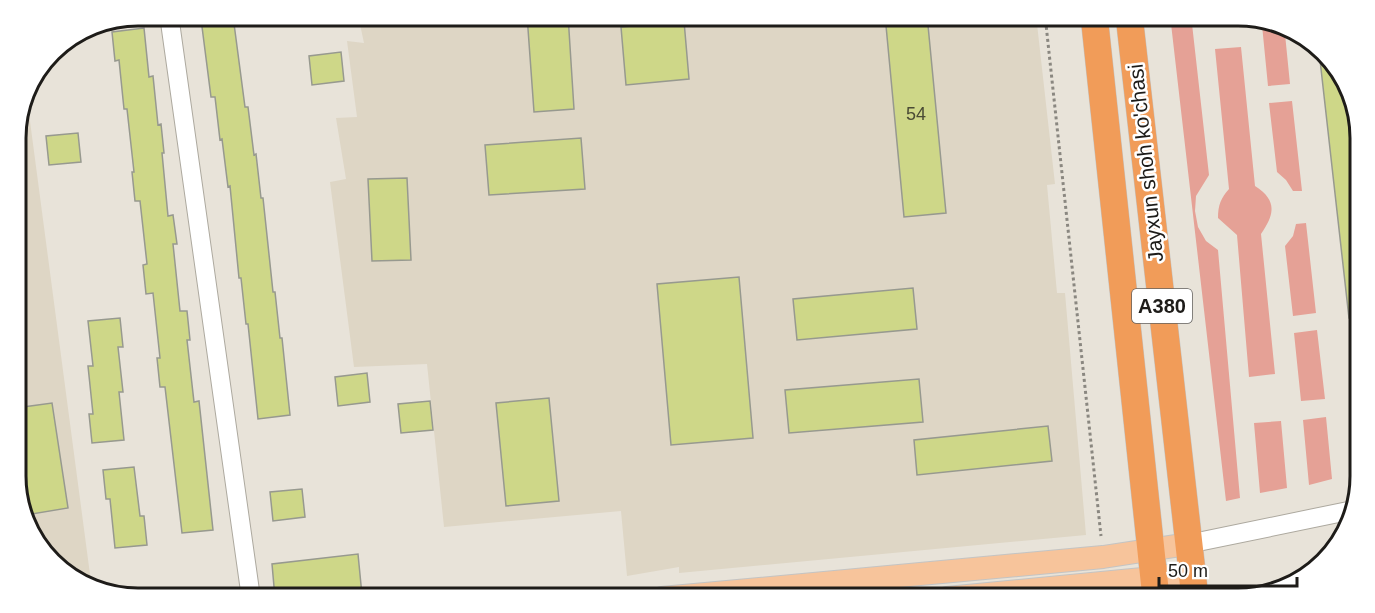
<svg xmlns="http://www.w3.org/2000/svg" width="1375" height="613" viewBox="0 0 1375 613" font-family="Helvetica,sans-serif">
	<rect width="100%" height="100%" fill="#e8e3d9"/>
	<path fill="#ded6c5" d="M358,15H1036L1055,184L1047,185L1057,293H1065L1086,535L679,573V567L627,576L621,511L444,527L427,364L354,367L330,182L346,179L336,118L357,117L347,41L364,43Z
		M26,91L91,582L84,583L40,550L16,491L15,130Z"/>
	<path fill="#e5a196" d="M1170,15H1191L1209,175L1196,196L1195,211L1198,227L1206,241L1218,250L1240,498L1226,501Z
		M1279,23L1284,24L1290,84L1268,86L1262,25Z
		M1241,47L1255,186C1277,200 1275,214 1261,234L1275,374L1249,377L1237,235L1218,218C1218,205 1221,198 1229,189L1215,49Z
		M1292,101L1302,191H1293L1286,180L1277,172L1269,103Z
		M1306,223L1316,313L1293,316L1285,246L1293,236L1296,224Z
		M1317,330L1325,399L1301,401L1294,333Z
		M1326,417L1332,479L1309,485L1303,420Z
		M1281,421L1287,488L1260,493L1254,423Z"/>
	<path fill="#ced788" stroke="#97998f" stroke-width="1.5" d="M527,15H568L574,109L534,112Z
		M885,15H927L946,213L904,217Z
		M233,16L245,107H248L254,155L256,154L261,198H263L273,292H275L280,338H282L290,415L258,419L248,324H246L241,278H239L230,186L228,187L222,139L220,140L215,97H211L201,19Z
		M684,21L689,79L626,85L621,27Z
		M144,28L149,77L153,76L158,125L161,124L164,153H162L168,216L173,215L177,244H173L180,311H187L190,340H187L194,402L199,401L213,530L182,533L165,387H160L157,358H160L153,293L146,294L143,265L147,264L140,201H135L132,172H134L127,109H124L119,60L115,61L112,32Z
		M1319,51L1335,63L1359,122L1360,318H1349Z
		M341,52L344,81L312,85L309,56Z
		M78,133L81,162L49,165L46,136Z
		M581,138L585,189L489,195L485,145Z
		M407,178L411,260L372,261L368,179Z
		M739,277L753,438L671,445L657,284Z
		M913,288L917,329L797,340L793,299Z
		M120,318L123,347H118L123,392H119L124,440L92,443L89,414H93L88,366H93L88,321Z
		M367,373L370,402L338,406L335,377Z
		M919,379L923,422L789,433L785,390Z
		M549,398L559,501L506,506L496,403Z
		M430,401L433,430L401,433L398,404Z
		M52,403L68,508L26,515L16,491V408Z
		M1048,426L1052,461L917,475L914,440Z
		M134,467L140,516H144L147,545L115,548L110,499H106L103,470Z
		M302,489L305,517L273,521L270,492Z
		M358,554L362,595L333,598H275L272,564Z"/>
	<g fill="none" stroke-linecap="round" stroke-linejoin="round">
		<defs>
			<path id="minor" d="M169,15L251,598
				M1188,544L1353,510"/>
			<path id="major" d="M662,598L1103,557L1188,544
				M947,598L1153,578L1192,572"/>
			<path id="highway" d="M1094,15L1156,598
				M1129,15L1195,598"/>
		</defs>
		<use href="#minor" stroke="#ada99f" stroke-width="20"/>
		<use href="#major" stroke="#c4c4c3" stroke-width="24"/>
		<use href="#highway" stroke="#c4c4c3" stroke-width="28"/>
		<path stroke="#8a8780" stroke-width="3" stroke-dasharray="3 3" stroke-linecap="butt" d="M1045,15L1101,536"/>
		<use href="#minor" stroke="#fff" stroke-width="18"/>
		<use href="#major" stroke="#f7c49b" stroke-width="22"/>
		<use href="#highway" stroke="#f19c59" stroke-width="27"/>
	</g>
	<g text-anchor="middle" stroke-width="5" stroke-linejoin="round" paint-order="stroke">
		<g font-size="18" fill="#4a4b35">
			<text x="916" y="120">54</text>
		</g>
		<rect fill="#fff" stroke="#62605e" stroke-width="1.5" x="1132" y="289" width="60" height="34" rx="4.5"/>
		<g font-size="20" font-weight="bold" fill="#1e1c19">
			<text x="1162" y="313">A380</text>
		</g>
		<g font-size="21" fill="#1e1c19" stroke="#fff">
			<text transform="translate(1146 163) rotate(-96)" y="7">Jayxun shoh ko'chasi</text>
		</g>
	</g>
	<path d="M0 0H1375V613H0ZM138 26H1238A112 112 0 0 1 1350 138V476A112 112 0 0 1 1238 588H138A112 112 0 0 1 26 476V138A112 112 0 0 1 138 26Z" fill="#fff" fill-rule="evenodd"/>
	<path fill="none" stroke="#1e1c19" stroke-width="3" d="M138 26H1238A112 112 0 0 1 1350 138V476A112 112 0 0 1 1238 588H138A112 112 0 0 1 26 476V138A112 112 0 0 1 138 26Z"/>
	<path d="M1159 577v9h138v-9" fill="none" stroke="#1e1c19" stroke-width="3"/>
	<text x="1168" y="577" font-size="18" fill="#1e1c19" stroke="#ffffff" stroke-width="4.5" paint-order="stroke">50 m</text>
</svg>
